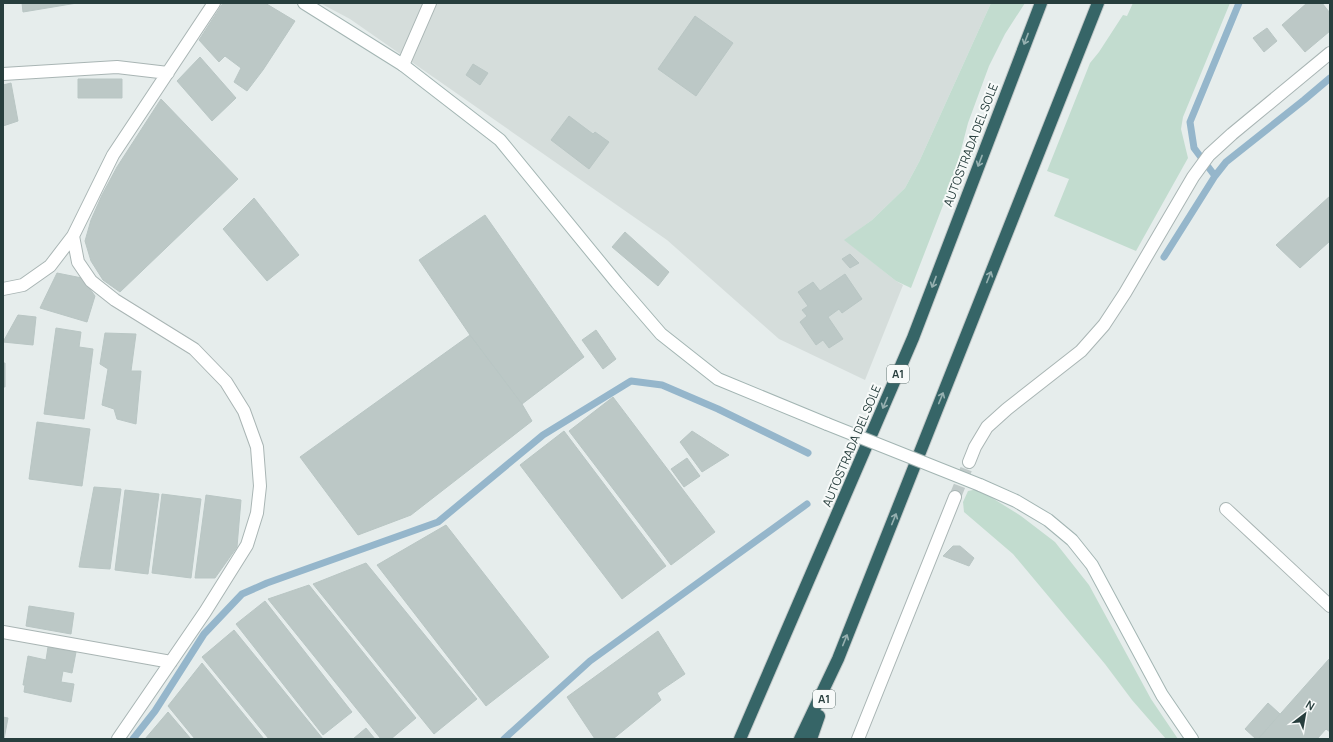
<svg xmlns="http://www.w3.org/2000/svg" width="1333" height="742" viewBox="0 0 1333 742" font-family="Manrope,sans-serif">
	<rect width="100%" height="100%" fill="#e6edec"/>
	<path fill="#d5dddb" d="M320,3H991L919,162L905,188L872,220L845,240L896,281L903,285L865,380L779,339L667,240L350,19Z"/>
	<path fill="#c2dccf" d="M991,3H1025L1005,34L989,66L968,123L954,177L911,288L896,281L844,240L872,220L905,188L919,162Z
		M1133,3H1230L1183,117L1181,129L1188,158L1136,251L1054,216L1069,179L1047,171L1090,63L1099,52L1123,15L1127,16Z
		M978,489L1021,516L1055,542L1089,585L1151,699L1178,739H1166L1132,700L1105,664L1013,554L964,512L963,502L968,491Z"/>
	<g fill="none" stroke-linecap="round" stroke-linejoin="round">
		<path stroke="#95b6cb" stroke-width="7" d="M1215,176L1194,148L1190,122L1239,3
			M1164,257L1215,176L1226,162L1304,100L1330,78
			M133,739L155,711L204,634L242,594L267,583L438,522L543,435L631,381L662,385L718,409L808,453
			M504,739L590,661L807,504"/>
	</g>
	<path fill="#bcc8c6" stroke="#b9c6c4" d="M22,3H77L23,12Z
		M223,3H265L295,21L263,70L247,91L234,82L241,68L225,56L219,62L199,40Z
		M1307,3H1322L1330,13V31L1305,52L1282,25Z
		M695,16L733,43L696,96L658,69Z
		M1267,28L1277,41L1264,52L1253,38Z
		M200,57L236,98L212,121L177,81Z
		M473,64L488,73L480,85L466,75Z
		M78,79H122V98H78Z
		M11,83L18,121L3,126V85Z
		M161,99L238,179L120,292L103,280L91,261L85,241L91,220L102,195L117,167Z
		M569,116L593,134L595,132L609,142L589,169L551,140Z
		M1330,196V241L1300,268L1276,245Z
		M254,198L299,255L267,281L223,229Z
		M485,215L584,357L522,404L470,335L419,260Z
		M625,232L669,272L658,286L612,247Z
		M850,254L859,263L850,268L842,259Z
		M57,273L82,278L95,296L87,322L40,308Z
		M845,274L862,299L842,313L839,309L828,317L843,339L829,348L823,340L816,345L800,322L807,316L802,310L808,306L798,292L813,282L820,291Z
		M18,315L36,317L33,345L3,342Z
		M56,328L81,332L79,347L93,349L84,419L44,414Z
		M596,330L616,359L603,369L582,340Z
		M105,333L136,334L131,371H141L136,424L117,419L114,409L102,405L108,369L100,364Z
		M470,335L522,404L532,421L411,515L358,535L300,457Z
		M3,363H5V387H3Z
		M613,397L715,532L671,565L569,431Z
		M37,422L90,429L82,486L29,479Z
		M564,431L666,566L622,599L520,465Z
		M692,431L729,455L702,472L680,442Z
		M687,458L700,476L684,487L671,469Z
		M94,487L121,489L110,569L79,567Z
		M125,490L159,494L148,574L115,570Z
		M162,494L201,499L191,578L152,573Z
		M206,495L241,500L237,547L215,578H195Z
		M446,525L549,657L486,706L377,565Z
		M953,546H960L974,558L969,566L943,556Z
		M366,563L477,699L434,734L313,584Z
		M309,585L416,718L391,739H381L268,599Z
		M265,601L352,712L323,735L236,624Z
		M29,606L74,613L71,634L26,626Z
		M234,630L323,739H269L202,657Z
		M658,631L685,674L657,693L661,700L613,739H595L567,697Z
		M48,647L76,652L72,673L63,671L61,682L74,684L71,702L24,692L25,685H23L28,656L46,660Z
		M1329,659L1330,660V732L1326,729L1317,739H1258Z
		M202,663L264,739H195L168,706Z
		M1268,703L1280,714L1258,739H1256L1245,729Z
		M168,712L191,739H145Z
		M3,717L8,718L4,739H3Z
		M366,728L375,739H353Z"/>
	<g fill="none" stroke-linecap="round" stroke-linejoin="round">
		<path stroke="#c0cac9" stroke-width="12" stroke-dasharray="12 6" stroke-linecap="butt" d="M955,497L969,462"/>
		<defs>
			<path id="street" d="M403,65L430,3
				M3,74L117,67L168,73
				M73,236L78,262L91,281L115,300L194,349L226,382L244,411L257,447L260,486L257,513L247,545L205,612L118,739
				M3,289L23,285L50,266L73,236L113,155L214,3
				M969,462L975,447L987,427L1007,409L1081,351L1104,325L1125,293L1193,177L1209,155L1232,134L1330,53
				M1226,509L1330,606
				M3,632L171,662
				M858,739L955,497"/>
			<path id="secondary" d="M304,3L403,65L500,140L617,283L661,334L718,379L827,424
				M980,485L1016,501L1048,520L1072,540L1092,565L1162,695L1192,739"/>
			<path id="highway" d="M740,739L913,338L1041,3
				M800,739L838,659L1098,3
				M811,739L819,716"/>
		</defs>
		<use href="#street" stroke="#a9b5b4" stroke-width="14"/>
		<use href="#secondary" stroke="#a3b5b3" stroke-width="14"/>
		<use href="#highway" stroke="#c3c9c9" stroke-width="14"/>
		<use href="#street" stroke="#fff" stroke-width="12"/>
		<use href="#secondary" stroke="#fff" stroke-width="12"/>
		<use href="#highway" stroke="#366567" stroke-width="12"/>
		<defs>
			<path id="secondary-bridge" d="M827,424L980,485"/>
		</defs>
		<use href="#secondary-bridge" stroke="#a3b5b3" stroke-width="14" stroke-linecap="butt"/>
		<use href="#secondary-bridge" stroke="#fff" stroke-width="12"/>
	</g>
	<defs><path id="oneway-shaft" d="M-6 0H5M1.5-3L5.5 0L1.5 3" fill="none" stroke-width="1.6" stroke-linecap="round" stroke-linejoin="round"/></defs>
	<g stroke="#96b0b0">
		<use href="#oneway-shaft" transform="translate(1026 39) rotate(111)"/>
		<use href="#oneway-shaft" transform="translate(980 161) rotate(111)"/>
		<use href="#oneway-shaft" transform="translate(989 277) rotate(-68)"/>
		<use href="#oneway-shaft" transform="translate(934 282) rotate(111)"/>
		<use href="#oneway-shaft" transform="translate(941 398) rotate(-68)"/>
		<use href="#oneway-shaft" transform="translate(885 403) rotate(113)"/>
		<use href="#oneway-shaft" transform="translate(894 519) rotate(-68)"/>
		<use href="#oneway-shaft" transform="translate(845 640) rotate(-68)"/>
	</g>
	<g text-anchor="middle" stroke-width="4" stroke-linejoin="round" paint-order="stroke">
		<g fill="#f7faf9" stroke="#657675" stroke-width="1">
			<rect x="887" y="365" width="22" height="18" rx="3"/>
			<rect x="813" y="690" width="22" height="18" rx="3"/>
		</g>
		<g font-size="11" font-weight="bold" fill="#273e3d">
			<text x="898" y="378">A1</text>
			<text x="824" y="703">A1</text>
		</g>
		<g font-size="12" fill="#273e3d" stroke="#f7faf9">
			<text transform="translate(971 145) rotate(-69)" y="4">AUTOSTRADA DEL SOLE</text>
			<text transform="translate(852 446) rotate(-67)" y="4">AUTOSTRADA DEL SOLE</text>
		</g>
	</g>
	<rect width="1333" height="742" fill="none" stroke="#273e3d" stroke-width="8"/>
	<g transform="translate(1305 714) rotate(31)" stroke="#f7faf9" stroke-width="3" paint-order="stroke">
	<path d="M0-3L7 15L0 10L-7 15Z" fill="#273e3d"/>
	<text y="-6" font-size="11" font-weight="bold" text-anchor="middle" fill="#273e3d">N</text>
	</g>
</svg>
